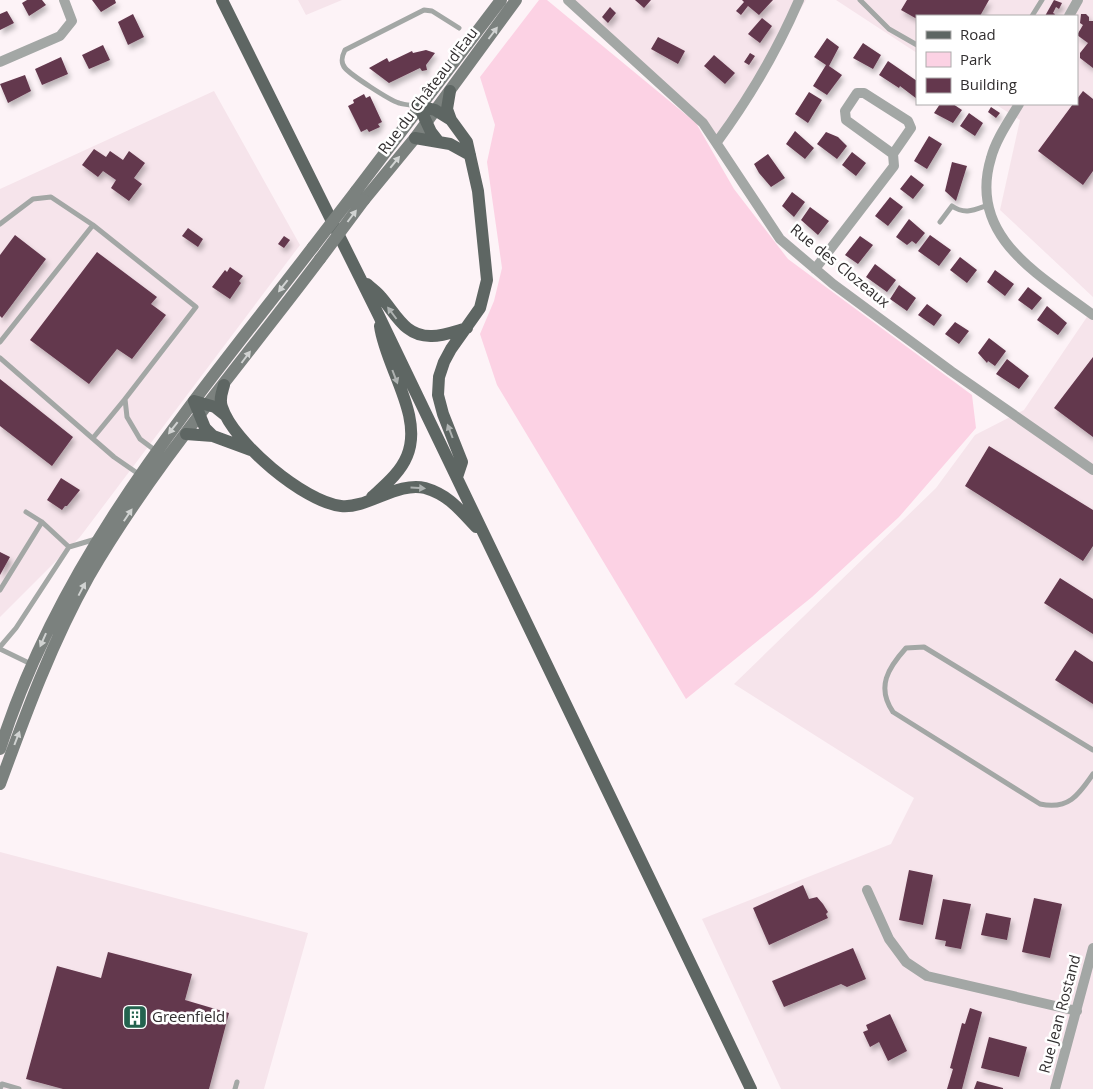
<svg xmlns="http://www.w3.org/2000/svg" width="1093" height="1089" viewBox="0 0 1093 1089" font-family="'Open Sans',sans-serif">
	<defs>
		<filter id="shadow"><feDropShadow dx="2.5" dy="4.5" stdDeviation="2.5" flood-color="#0004"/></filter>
	</defs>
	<rect width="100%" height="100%" fill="#fdf3f7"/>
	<path fill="#f6e4eb" d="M298,0H342L306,15Z
		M570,0H806L721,145Z
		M836,0H1093V297L1000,210L1020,120L995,104H1077V16H917V53Z
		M214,91L300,245L80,537L0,617V189Z
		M1093,308V1089H781L702,919L891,844L914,798L734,684L936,488L975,435L1024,410Z
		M0,852L308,933L264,1089H0Z"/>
	<path fill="#fcd2e4" d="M539,0H547L696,123L734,189L788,259L972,395L976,428L899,517L812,597L686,699L497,385L480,334L494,301L502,268L487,162L495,125L480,77Z"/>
	<path fill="#64374d" filter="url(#shadow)" d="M27,0H42L46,5L29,16L22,3Z
		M92,0H115L116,3L101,12Z
		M635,0H651L644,8Z
		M742,0H773L759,15L748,6L741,15L736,11L744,2Z
		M907,0H989L980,16H917V19L901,10Z
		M1054,0L1062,3L1059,9L1056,7L1053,13L1055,14L1054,16H1045Z
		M610,7L616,13L608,23L602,17Z
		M7,11L14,23L0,30V14Z
		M133,14L144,37L128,45L118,22Z
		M1081,14H1086L1089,17V21H1093V68L1080,58V53L1088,43L1077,35L1083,25L1080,23Z
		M762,18L772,26L760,43L748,34Z
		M658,37L685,51L678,64L651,49Z
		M827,38L839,47L829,66L842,75L827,95L813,86L826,65L814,57Z
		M863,43L881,55L873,69L853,58Z
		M103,45L110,60L89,69L82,55Z
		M426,50L435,53L426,65L427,70L422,71L420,68L389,83L369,68L387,58L389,62L412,51L413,53Z
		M750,53L755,56L749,65L744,62Z
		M714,55L735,73L725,84L704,66Z
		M61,57L68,74L42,85L35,69Z
		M888,61L917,81V99L900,86L899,88L879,75Z
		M25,75L31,91L8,103L0,84Z
		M1083,91L1093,99V171L1083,185L1038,151L1073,104H1077V99Z
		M809,92L822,100L808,123L795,114Z
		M364,94L366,98L370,96L382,122L378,124L380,127L369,132L367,129L361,132L348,106L354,103L353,100Z
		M940,104H953L962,110L953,123L934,113Z
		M991,107L1000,113L996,118L988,112Z
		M969,113L983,123L975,136L960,126Z
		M795,131L814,148L805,159L786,144Z
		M826,132L838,137L847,146L837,159L817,144Z
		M929,136L942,144L927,169L914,161Z
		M94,149L106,157L110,151L123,160L129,151L145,163L134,178L142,184L129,201L111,188L116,180L103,171L98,177L82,165Z
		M852,152L866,163L856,176L842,165Z
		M768,154L785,178L771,187L759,173L754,164Z
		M952,162L967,166L956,201L945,191Z
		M911,175L924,185L913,199L900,189Z
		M792,192L805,202L794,217L782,206Z
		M890,197L903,207L888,226L875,216Z
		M810,207L829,221L818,235L801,220Z
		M909,219L925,233L916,244L912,241L907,245L896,237Z
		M188,228L203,239L198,247L182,236Z
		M15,235L46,259L2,318L0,316V255Z
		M930,235L951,250L939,266L918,251Z
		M284,236L290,240L284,248L278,244Z
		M860,236L873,245L858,264L845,255Z
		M97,252L157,297L151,304L166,315L132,359L117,349L89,384L30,340Z
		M960,257L977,270L967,283L950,270Z
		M875,264L896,280L887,292L866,277Z
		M230,267L243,276L239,281L241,283L230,299L212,287L225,270L227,272Z
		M995,270L1014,284L1005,296L987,282Z
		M899,285L916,298L907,311L890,299Z
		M1028,287L1042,298L1032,310L1018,300Z
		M927,304L942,315L934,326L918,315Z
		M1047,306L1067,323L1058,335L1037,320Z
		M955,322L969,331L959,344L945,334Z
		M989,338L1006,351L995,366L988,361L987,363L978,353Z
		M1093,357V437L1054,408Z
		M1007,359L1029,376L1019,389L996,374Z
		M0,379L73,437L52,466L0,426Z
		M989,446L1093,510V546L1083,561L965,486Z
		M61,478L80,490L67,506H65L62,510L47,500Z
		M0,552L10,557L0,575Z
		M1060,578L1093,599V634L1044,603Z
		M1075,650L1093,662V704L1055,680Z
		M909,870L933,875L923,925L899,920Z
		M803,885L809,899L817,897L823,904L828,912L826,914L828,918L769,945L753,908Z
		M1034,898L1062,904L1050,958L1022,952Z
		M943,899L971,904L961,949L945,946L946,941L935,939Z
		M986,913L1011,918L1007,940L981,935Z
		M853,948L866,979L847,987L841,984L784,1007L772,981Z
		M108,952L192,974L185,1000L229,1013L209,1089H63L26,1079L57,966L101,978Z
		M970,1008L982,1012L962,1089H947L953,1069L950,1068L961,1027L962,1023L965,1024Z
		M890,1014L907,1051L888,1061L879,1042L870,1047L863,1032L868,1030L866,1025Z
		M989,1037L1027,1047L1019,1077L981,1068Z
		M977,1081L1003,1088V1089H974Z"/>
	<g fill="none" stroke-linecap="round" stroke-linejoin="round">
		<path stroke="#a3a7a5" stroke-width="5" d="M860,0L889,29L917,45
			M1032,16L1042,0
			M418,106C412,105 405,105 399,103C389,100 351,75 345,68C340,62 342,56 345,50L424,10L432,11L459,28
			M940,222L952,206C965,215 974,210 988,205
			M0,224L33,199L51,197L93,225
			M0,342L93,225L196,307L125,399L127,417L140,439L156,451
			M0,358L114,457L140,475
			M93,438L125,399
			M26,512L42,522
			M0,590L42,522L69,547
			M0,647L16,628L69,547L96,539
			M0,649L31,664
			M1093,750L924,647L906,648C888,668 876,687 893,712L1040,804C1068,810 1078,796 1093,774
			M0,1089L2,1084L19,1089
			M235,1089L237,1082"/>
		<path stroke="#a3a7a5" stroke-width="10" d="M568,0L703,123L780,239L833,284L951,371L1093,470
			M1069,16L1078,0
			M0,62L60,36L72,21L64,0
			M1019,104C1009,121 996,139 991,158C967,237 1040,275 1093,315
			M717,142C750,97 777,51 799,0
			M815,269L894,166L893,154L911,128L908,121L864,93H857L845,111L846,120L893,154
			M867,890L889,939L906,962L927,976L1077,1011
			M1055,1089L1093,948"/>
		<path stroke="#7b817e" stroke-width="12" d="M356,191L501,0
			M364,200L415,138L516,0
			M0,749C62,554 190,407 313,247
			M0,784C26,713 52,642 89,576C154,464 242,363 320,259"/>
		<path stroke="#5e6663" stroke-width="12" d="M222,0L378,314L751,1089
			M450,91L447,109L451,120L467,142L478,191L487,280L480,308L451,349L444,362L439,377L438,395L443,414L462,462L457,477
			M419,106L431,132L438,141
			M419,106L435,110L451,120
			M415,138L450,144L470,155
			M367,284C371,288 377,292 381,297C396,314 405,337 432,336C443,336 456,331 467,328
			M224,385C222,392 219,399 222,407C233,442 304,502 341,506C367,509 398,481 425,488C449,495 460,510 476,527
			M194,401L205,428L213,436
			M194,401L215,407L225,415
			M186,434L213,436L251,450
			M372,497C385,485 400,473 407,456C424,416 385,366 380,326"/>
		<path stroke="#7b817e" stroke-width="12" d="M313,247L356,191
			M320,259L364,200"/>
	</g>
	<defs><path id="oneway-solid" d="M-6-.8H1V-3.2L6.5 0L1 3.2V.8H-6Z" transform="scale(1.25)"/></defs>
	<g fill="#d1d3d2">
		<use href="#oneway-solid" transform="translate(493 33) rotate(-53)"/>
		<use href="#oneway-solid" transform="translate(395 162) rotate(-51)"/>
		<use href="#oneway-solid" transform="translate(352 216) rotate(-53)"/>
		<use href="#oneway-solid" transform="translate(283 286) rotate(128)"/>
		<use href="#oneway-solid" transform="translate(246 357) rotate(-53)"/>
		<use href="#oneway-solid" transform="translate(173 428) rotate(128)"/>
		<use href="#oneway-solid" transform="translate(128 515) rotate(-56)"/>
		<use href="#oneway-solid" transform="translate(82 589) rotate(-62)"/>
		<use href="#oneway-solid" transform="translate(43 640) rotate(114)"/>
		<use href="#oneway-solid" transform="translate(17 738) rotate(-69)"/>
	</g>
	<g fill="#aeb2b1">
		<use href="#oneway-solid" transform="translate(392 313) rotate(-127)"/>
		<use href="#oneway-solid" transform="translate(395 377) rotate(69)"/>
		<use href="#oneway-solid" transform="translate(450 431) rotate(-111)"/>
		<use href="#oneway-solid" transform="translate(418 488) rotate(3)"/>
	</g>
	<defs>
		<symbol id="building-square" viewBox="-11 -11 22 22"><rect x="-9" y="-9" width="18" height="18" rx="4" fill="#24634f" stroke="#fff"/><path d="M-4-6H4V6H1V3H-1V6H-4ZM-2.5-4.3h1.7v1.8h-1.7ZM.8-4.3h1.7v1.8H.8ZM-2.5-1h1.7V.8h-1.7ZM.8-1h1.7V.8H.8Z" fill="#fff"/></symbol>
	</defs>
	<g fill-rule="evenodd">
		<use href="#building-square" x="121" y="1003" width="28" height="28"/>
	</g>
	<g text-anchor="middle" stroke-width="5" stroke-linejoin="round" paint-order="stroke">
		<g font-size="15" fill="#312e2f" stroke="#fff">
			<text transform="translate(428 91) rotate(-53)" y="5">Rue du Château d'Eau</text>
			<text transform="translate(840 266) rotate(39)" y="5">Rue des Clozeaux</text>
			<text transform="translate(1060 1014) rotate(-75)" y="5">Rue Jean Rostand</text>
		</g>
		<g font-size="15" fill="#312e2f" stroke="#fff" text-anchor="start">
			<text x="152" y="1022">Greenfield</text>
		</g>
	</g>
	<rect x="916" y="15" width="162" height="90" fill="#ffffff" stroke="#adabac"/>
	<rect x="926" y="31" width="25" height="8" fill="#5e6663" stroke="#adabac"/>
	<text x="960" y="40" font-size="15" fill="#312e2f">Road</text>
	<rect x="926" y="52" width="25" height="15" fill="#fcd2e4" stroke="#adabac"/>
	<text x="960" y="65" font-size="15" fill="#312e2f">Park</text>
	<rect x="926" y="78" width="25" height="15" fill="#64374d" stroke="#adabac"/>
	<text x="960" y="90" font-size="15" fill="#312e2f">Building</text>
</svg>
